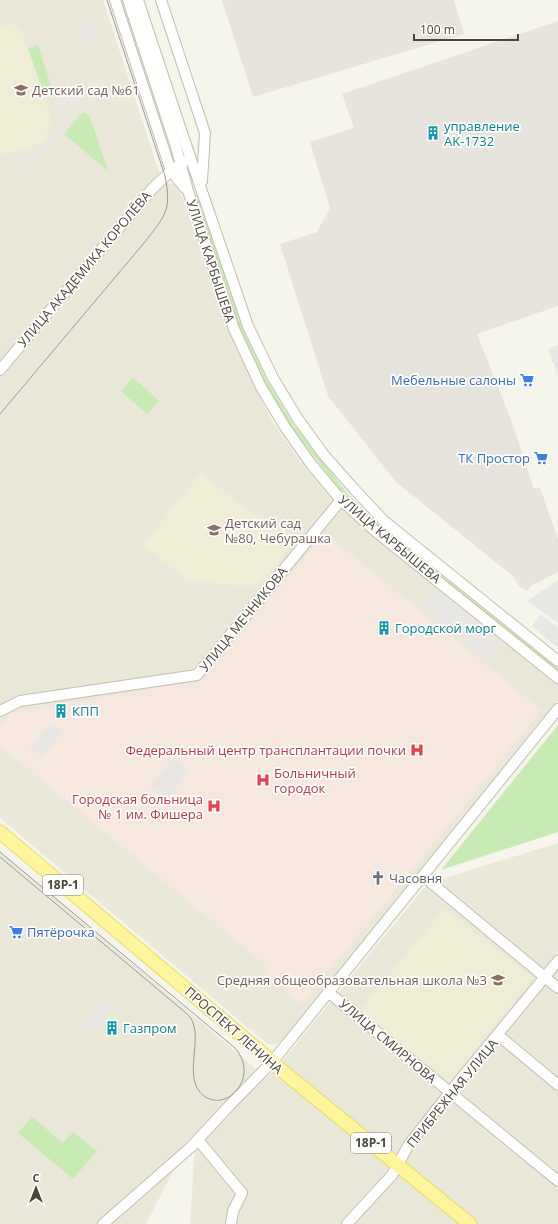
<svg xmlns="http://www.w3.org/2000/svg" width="558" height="1224" viewBox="0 0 558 1224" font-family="'Open Sans',sans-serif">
	<rect width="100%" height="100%" fill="#f6f5eb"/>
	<path fill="#eae8d9" d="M0,0H103L160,175L0,367Z
		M165,183L174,184L181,194L235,346L272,421L301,463L344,509L558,684V701L281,1042L276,1044H268L260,1038L0,818V375L157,188Z
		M558,843V1224H190L195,1147L244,1095L274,1071L424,888L438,880Z
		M0,851L256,1069L186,1146L146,1224H0Z"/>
	<path fill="#e6e4dd" d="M222,0H454L464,34L253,97Z
		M558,21V306L477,334L514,428L534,489L540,487L558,540V572L531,586L527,591L518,585L514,577L396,482L328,396L280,244L317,232L330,208L310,142L354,128L342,94Z"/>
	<path fill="#efedd5" d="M14,24L22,31L52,122L44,142L6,155L0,150V28Z
		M200,473L292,545L256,588L187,580L144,545Z
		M445,908L533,978L449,1082L359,1011Z"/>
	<path fill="#f6e7df" d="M325,533L541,710L459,813L302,1004L264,973L268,967L0,746V726L11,713L202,680Z"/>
	<path fill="#c8ebb3" d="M38,45L51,86L42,89L28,48Z
		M82,113H85L90,117L108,171L64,134Z
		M199,195L242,327L267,380L292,422L347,493L379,525L558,668V673L377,527L344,496L289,424L263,382L238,328L194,197Z
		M133,377L159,401L147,414L121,391Z
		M558,725V832L441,870Z
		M32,1117L63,1143L73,1132L97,1151L73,1179L18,1133Z"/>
	<path fill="#e8e7e3" d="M91,19L98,44L85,48L77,24Z
		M67,86L70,95L77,92L82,108L76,110L74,105L60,110L54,91Z
		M66,117L73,118L29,170L28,164Z
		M558,345V376L548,349Z
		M558,580V623L527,601Z
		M437,589L501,643L486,661L422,607Z
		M541,614L558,628V648L532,626Z
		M51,722L63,732L42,757L30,747Z
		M174,758L190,771L167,800L150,786Z
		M103,1001L112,1008L93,1031L84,1024Z"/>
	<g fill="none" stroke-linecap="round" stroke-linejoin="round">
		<defs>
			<path id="minor" d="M115,0L171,171L185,188
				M128,0L176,147L188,191L234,329L261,387L285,427L311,464L341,500L374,530L558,678
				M138,0L184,139L248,326L273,378L298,419L324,455L355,490L384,521L558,661
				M161,0L205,133L202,181
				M0,370L152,189L171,171L185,161
				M0,711L20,701L197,675L341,500
				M423,876L558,988
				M328,992L558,1181
				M498,1035L558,1085
				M198,1140L242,1193L233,1211L231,1224
				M103,1224L191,1147L229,1106L272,1062L558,709
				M347,1224L392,1175L408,1146L450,1092L558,961"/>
			<path id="major" d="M0,832L269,1059L280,1069L470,1224"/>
		</defs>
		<use href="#minor" stroke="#c2bfad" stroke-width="12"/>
		<use href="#major" stroke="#e9da67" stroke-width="15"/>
		<use href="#minor" stroke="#fff" stroke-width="10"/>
		<use href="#major" stroke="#fff59c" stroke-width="13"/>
		<path stroke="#9a9a9a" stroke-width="1" d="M0,414L144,243C165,216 172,211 165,176L107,0
			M0,852L235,1048C260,1076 228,1113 204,1096C183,1081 201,1043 193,1023C192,1019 189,1016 186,1013L0,857"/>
	</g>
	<defs>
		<symbol id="school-bare" viewBox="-9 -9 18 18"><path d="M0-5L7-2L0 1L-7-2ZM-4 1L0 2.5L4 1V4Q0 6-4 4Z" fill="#8d6e63" stroke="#fff" stroke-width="2.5" paint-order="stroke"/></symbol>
		<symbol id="building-bare" viewBox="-9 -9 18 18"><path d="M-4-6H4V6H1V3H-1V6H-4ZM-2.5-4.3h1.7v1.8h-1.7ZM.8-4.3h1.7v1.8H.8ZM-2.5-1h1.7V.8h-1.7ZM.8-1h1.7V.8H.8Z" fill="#0f9aa8" stroke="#fff" stroke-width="2.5" paint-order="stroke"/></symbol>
		<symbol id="supermarket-bare" viewBox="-9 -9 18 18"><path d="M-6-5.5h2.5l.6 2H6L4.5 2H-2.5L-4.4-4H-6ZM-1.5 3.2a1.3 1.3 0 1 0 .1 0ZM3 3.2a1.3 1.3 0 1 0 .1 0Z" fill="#3f7fe0" stroke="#fff" stroke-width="2.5" paint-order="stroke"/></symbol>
		<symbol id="hospital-bare" viewBox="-9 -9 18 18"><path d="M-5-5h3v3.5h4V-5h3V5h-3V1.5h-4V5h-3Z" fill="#e0444e" stroke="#fff" stroke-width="2.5" paint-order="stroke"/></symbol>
		<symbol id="church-bare" viewBox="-9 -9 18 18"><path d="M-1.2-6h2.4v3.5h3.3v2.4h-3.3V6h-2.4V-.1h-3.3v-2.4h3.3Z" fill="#6b7280" stroke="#fff" stroke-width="2.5" paint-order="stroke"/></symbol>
	</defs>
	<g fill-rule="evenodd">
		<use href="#school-bare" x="11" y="80" width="20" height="20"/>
		<use href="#building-bare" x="423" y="123" width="20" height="20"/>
		<use href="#supermarket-bare" x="517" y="370" width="20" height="20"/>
		<use href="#supermarket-bare" x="531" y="448" width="20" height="20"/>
		<use href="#school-bare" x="204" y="520" width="20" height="20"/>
		<use href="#building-bare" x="374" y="618" width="20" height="20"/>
		<use href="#building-bare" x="51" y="701" width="20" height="20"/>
		<use href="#hospital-bare" x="407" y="740" width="20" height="20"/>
		<use href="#hospital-bare" x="253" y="770" width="20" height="20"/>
		<use href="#hospital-bare" x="204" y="796" width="20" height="20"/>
		<use href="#church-bare" x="368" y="868" width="20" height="20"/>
		<use href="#supermarket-bare" x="6" y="922" width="20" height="20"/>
		<use href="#school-bare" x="488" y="970" width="20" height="20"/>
		<use href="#building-bare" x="102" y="1018" width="20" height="20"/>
	</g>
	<g text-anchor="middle" stroke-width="3.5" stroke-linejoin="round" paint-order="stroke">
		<g fill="#fff" stroke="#817e74" stroke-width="1">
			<rect x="43" y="875" width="40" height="20" rx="3"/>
			<rect x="351" y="1133" width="40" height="20" rx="3"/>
		</g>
		<g font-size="12" font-weight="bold" fill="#4b4738">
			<text x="63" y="889">18Р-1</text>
			<text x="371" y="1147">18Р-1</text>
		</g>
		<g font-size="13" fill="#785e54" stroke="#fff" text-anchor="start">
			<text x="32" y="95">Детский сад №61</text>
			<text x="225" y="528">Детский сад<tspan x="225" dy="15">№80, Чебурашка</tspan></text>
			<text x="487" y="985" text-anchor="end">Средняя общеобразовательная школа №3</text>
		</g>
		<g font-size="13" fill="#0d838f" stroke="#fff" text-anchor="start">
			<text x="444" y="131">управление<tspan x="444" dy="15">AK-1732</tspan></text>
			<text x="395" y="633">Городской морг</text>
			<text x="72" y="716">КПП</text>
			<text x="123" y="1033">Газпром</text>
		</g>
		<g font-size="13" fill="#4b4738" stroke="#fff">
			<text transform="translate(211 261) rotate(72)" y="5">УЛИЦА КАРБЫШЕВА</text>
			<text transform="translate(84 269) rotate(-50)" y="5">УЛИЦА АКАДЕМИКА КОРОЛЁВА</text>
			<text transform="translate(390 539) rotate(40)" y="5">УЛИЦА КАРБЫШЕВА</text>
			<text transform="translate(243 619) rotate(-51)" y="5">УЛИЦА МЕЧНИКОВА</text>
			<text transform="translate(234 1030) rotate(41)" y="5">ПРОСПЕКТ ЛЕНИНА</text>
			<text transform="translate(388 1041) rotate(40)" y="5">УЛИЦА СМИРНОВА</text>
			<text transform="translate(452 1093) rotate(-51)" y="5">ПРИБРЕЖНАЯ УЛИЦА</text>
		</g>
		<g font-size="13" fill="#366cbe" stroke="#fff" text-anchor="end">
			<text x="516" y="385">Мебельные салоны</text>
			<text x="530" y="463">ТК Простор</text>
			<text x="27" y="937" text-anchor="start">Пятёрочка</text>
		</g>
		<g font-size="13" fill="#be3a42" stroke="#fff" text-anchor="end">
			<text x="406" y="755">Федеральный центр трансплантации почки</text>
			<text x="274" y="778" text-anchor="start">Больничный<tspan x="274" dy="15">городок</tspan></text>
			<text x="203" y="804">Городская больница<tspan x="203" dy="15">№ 1 им. Фишера</tspan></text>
		</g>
		<g font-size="13" fill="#5b616d" stroke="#fff" text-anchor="start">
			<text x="389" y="883">Часовня</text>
		</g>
	</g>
	<g transform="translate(36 1188)" stroke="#ffffff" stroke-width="3" paint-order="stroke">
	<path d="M0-3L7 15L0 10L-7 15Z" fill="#4b4738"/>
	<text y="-6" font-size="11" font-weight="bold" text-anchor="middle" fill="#4b4738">С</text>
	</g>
	<path d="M414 34v6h104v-6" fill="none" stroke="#4b4738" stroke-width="2"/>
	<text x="420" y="34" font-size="12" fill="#4b4738" stroke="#ffffff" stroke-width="3" paint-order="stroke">100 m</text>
</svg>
